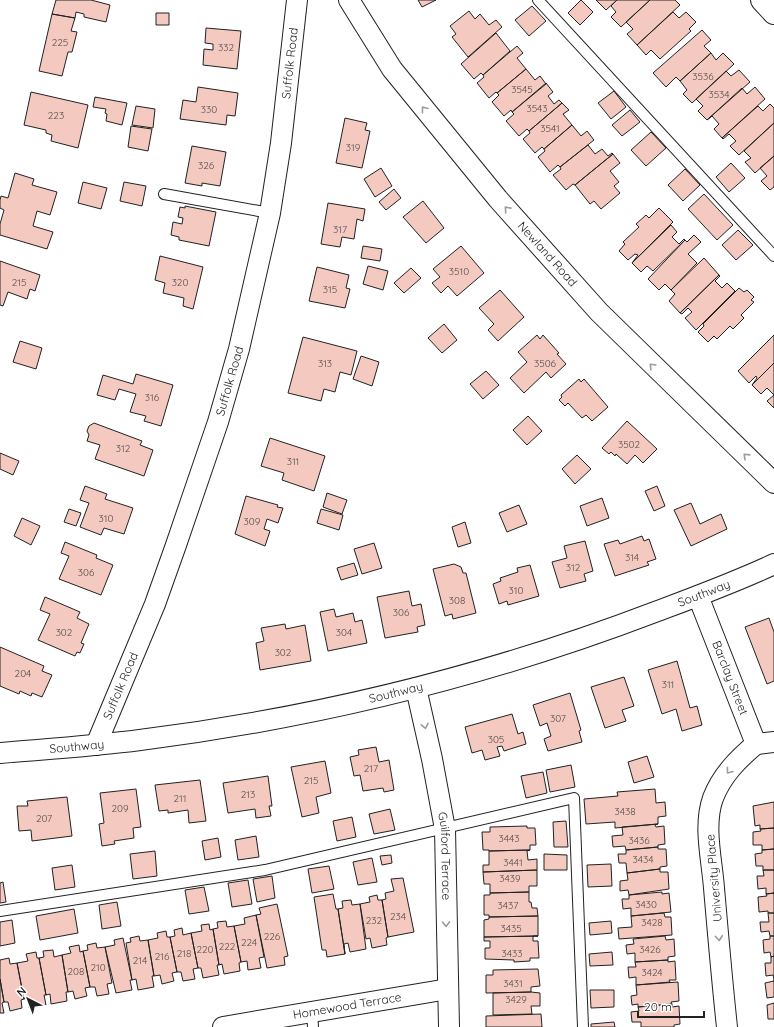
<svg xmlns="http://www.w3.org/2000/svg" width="774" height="1027" viewBox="0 0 774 1027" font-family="Quicksand,sans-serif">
	<rect width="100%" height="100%" fill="#fff"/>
	<path fill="#f3c9c0" stroke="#222" d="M56,0H91L110,5L106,22L84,17V14L76,12L75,18L52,14Z
		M418,0H436L422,7Z
		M581,0L593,12L580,25L568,13Z
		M596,0H617L606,10Z
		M617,0H650L621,27L611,17L616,12L611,6Z
		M650,0H675L680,5L637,45L627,34L633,29L626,22Z
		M532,6L546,21L529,36L515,20Z
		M469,11L475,19L480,14L489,25L496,20L502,27L468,57L452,37L456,34L450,26Z
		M673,12L679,18L686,12L696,22L689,29L691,31L660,59L651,50L646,55L637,45Z
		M156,13H169V25H156Z
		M52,14L75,18L71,31L77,32L72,52H68L62,76L39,71Z
		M206,28L241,31L237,69L203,65L204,49L213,50V44L205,43Z
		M702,30L711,40L704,46L711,53L680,81L676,77L666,87L653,73Z
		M496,33L510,51L483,75L481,73L474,79L461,64Z
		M517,46L523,53L517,58L526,69L497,93L496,92L489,98L477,83L484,77L483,75Z
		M711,53L716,60L723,53L734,64L692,103L683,94L687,90L680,81Z
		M526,69L535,80L540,76L546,84L512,112L511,110L504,116L492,102L499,95L497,93Z
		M739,70L750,82L707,120L698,111L703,106L696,99L726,71L731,76Z
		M546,83L553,92L548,96L554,104L559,100L562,103L529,131L527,129L519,136L506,121L514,114L512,112Z
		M198,87L238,93L235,116L227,115L226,125L180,119L183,100L196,102Z
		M755,87L765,99L722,138L714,129L719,124L712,116L707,120L742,88L747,94Z
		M614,91L626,107L611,119L598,103Z
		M31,92L88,105L78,148L51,141L52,135L46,133V130L24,125Z
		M95,97L127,103L122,125L106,121L107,114L105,113L106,109L93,107Z
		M562,103L569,110L563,114L572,125L544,149L542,147L535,153L523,139L530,133L529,131Z
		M770,104L774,108V123L739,155L730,146L736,141L729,134L723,139L722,138L758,106L763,111Z
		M136,106L155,109L153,128L132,125Z
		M630,110L640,122L622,136L612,125Z
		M345,118L367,123L365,130L370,131L362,168L336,163Z
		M774,123V156L755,173L745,162L751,158L744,151Z
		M572,125L581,136L587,131L594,140L560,167L558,165L550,172L538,157L545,151L544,149Z
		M131,126L152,129L148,151L128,147Z
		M651,132L666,148L646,166L631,150Z
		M588,145L595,154L602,149L608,156L612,153L613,154L575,185L573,184L566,190L553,175L561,169L560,167Z
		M192,146L226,152L220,186L202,183V186L185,183Z
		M613,154L620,163L610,171L619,182L614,186L620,193L601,209L594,201L590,204L575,185Z
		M774,156V187L770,190L761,181L767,176L760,168Z
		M731,163L745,178L729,192L716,177Z
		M381,168L392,186L375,197L364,179Z
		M685,169L700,185L683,201L668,185Z
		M15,173L34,179L32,185L57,192L50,215L37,211L33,226L53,232L47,249L0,235V224L4,210L0,208V200L1,196L8,198Z
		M83,182L107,188L101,209L78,203Z
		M124,182L146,186L142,206L120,201Z
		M394,189L401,198L386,210L379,202Z
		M704,194L733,225L717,240L688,209Z
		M423,201L444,228L426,243L403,217Z
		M328,203L365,209L363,221L357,219L354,239L342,237L340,247L321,244Z
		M185,206L216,212L209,246L179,240V237L171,235L173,222L182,224L183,218L178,217L180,207L185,208Z
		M659,208L673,222L632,263L638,255L635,254L628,260L619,251L625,244L623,242L639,227L636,224L646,215L649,218Z
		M671,225L677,232L672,237L679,244L684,239L685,240L653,271L647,266L641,272L632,263Z
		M738,230L753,245L736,260L722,245Z
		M694,235L701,242L688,254L697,263L671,290L665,284L659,290L648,279L685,240L687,242Z
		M363,246L382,249L380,261L361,258Z
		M461,246L484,273L457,296L448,286L441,293L432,283L440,277L433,269Z
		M160,256L203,267L193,309L183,306L184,298L163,293L165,283L155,280Z
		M704,258L719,275L680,313L669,301L675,294L671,290Z
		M0,261L40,275L35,291L30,289L27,299L8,292L3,306L0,305Z
		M368,266L388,271L383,290L363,284Z
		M317,267L349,275L346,288L350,289L345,308L309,301Z
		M411,268L421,278L404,293L394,283Z
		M719,275L720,276L715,281L722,288L727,283L735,291L696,330L685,318L692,312L688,308L682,314L680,313Z
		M739,288L744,292L747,290L754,297L751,300L754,302L741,315L744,318L733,329L730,326L717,339L714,336L708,342L698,332L704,326L703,324Z
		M500,290L524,317L498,341L488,330L494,324L479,308Z
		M444,324L457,340L442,353L428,338Z
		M537,335L540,339L543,335L559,353L557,354L566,364L551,378L546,372L524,393L510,378L527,362L518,352Z
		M774,335V363L752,385L757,378L756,376L749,383L738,371Z
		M303,337L357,351L351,375L340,372L335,392L324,389L321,401L288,393Z
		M20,341L42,348L36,369L13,362Z
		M361,356L379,362L372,386L353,379Z
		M774,363V395L767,388L761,394L752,385Z
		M486,371L499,385L483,399L470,384Z
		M136,374L173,385L161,426L144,421L146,416L130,412L136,394L119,389L115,400L97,395L103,375L133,384Z
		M579,379L581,382L584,379L608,407L592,421L586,415L582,418L568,403L565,406L559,400L562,397L561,395Z
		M774,395V408L767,401Z
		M528,416L542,431L527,445L513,430Z
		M627,421L657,449L643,463L635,455L627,464L616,454L615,456L611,452L609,454L602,448Z
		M94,423L142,441L140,445L153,450L144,476L95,459L100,445L87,441L89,435L87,431L89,426Z
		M270,438L325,456L314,491L282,480L284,473L261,466Z
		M0,453L19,461L13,475L0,469Z
		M577,455L591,469L575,484L562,469Z
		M85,486L107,494L105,499L133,508L124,534L104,528L101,535L80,527L89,503L80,500Z
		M657,486L665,506L654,511L645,491Z
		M327,493L347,500L342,514L323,507Z
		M246,496L278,505L277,507L283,508L278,523L267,519L264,529L270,531L265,546L235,534Z
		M602,498L609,518L587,526L580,506Z
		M691,503L700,524L721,514L727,529L691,546L674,510Z
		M519,505L527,524L507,532L499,513Z
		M69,509L81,513L76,526L64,522Z
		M321,509L343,515L339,530L317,523Z
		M22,518L40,526L31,545L14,536Z
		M465,522L471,543L458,547L452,527Z
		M642,536L644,541L649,539L656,559L647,562L649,565L615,576L604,544L618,540L620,544Z
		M585,541L593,571L584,574L586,581L560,588L552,562L567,558L564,546Z
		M65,542L97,555L96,558L113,565L101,595L59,579L69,556L61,553Z
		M374,543L382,568L362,574L354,549Z
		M354,563L358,575L341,580L337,568Z
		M454,564L461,567L463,573H466L476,613L453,619L452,614L445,616L433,569Z
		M530,565L539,596L508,605L507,601L499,604L493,584L501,581L500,578L518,572L517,568Z
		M409,591L412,606L421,604L425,625L417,627L418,632L385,638L377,597Z
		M45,597L80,612L77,618L89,624L81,643L84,644L80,653L77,652L75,656L38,640L50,614L40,610Z
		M334,609L336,617L353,613L355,622L362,620L367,643L328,651L320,612Z
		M769,618L774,632V681L767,684L745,627Z
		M285,624L286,629L305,625L311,661L260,670L256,643L264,641L261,628Z
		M0,647L44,666L42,671L52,675L42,697L32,693L31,696L20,691L19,694L0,686Z
		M677,661L690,708L697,706L702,725L682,731L676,709L662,714L648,670Z
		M624,677L634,706L622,710L626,721L605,728L591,687Z
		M570,693L581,730L579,731L582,742L548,751L544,739L551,736L547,723L540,726L533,705Z
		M512,714L518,734L523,732L526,744L504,751L502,746L497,747L500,756L485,760L482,750L472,753L465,727Z
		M376,747L379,762L389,760L394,790L384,792L383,788L363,791L360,775L354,776L350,757L359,755L358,750Z
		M647,756L654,777L634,783L628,762Z
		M325,761L331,793L316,797L319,813L302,817L291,767Z
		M571,765L575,787L550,792L546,770Z
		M543,772L547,793L526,798L521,776Z
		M268,776L272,806H269L271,816L256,818L255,809L228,813L223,783Z
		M200,780L206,821L189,823L188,810L168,813V810L159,811L155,785Z
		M136,789L141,827L133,828L134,838L114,841L115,844L102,846L99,824L104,823L100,793Z
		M655,789L656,803L665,802L666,816L658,817V824L615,828V822L586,824L584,799L618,796L617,792Z
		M67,797L72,836L32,841L31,830L19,831L17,806H28L27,801Z
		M774,802V828L760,829V825L755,826L753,806Z
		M390,809L395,830L374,834L369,814Z
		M352,817L356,837L337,841L333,821Z
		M566,821L568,847H554L553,822Z
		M658,824L655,825L656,827L664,826L665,844L658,845V847L626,850L625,846L613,847L612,836L623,835L622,827Z
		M527,826V828H535L536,845H530V850L489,851V850H483L482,832H490V827Z
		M774,828V849L762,850V845H753V832L761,831L760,829Z
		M256,836L259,857L238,860L235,840Z
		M218,838L221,857L205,860L202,841Z
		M658,847V849H666L667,866L660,867V869L627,873L626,863H619L618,854H626V850Z
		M774,849V870H763V866H756L755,854L762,853V850Z
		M530,850L527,851L528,860L537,859V870L483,872V865H489V851Z
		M155,851L157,876L133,879L130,854Z
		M544,854L567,855V870H544Z
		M391,855L392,863L382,865L380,856Z
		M372,858L377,882L358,885L353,862Z
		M611,864L612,886L588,887L587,865Z
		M72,865L75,887L55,890L52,868Z
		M329,866L334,889L312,893L308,869Z
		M660,869V872H668L669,889L629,895L628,890L620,891V881L628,880L627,873Z
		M537,870V886H529V892L490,893V884H484L483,872Z
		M763,870H774V893L766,894V888L758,889L757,876H764Z
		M272,876L275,898L257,902L253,879Z
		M403,878L414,932L388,937L382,900L386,899L385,893L394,891L391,879Z
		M248,880L252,904L232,907L228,883Z
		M3,882L6,902L0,903V883Z
		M204,887L209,911L189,914L185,890Z
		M529,892V902H531L532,908H537L538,916L489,917V915H484V895H490V893Z
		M662,892V894L669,893L671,912L631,916V908L623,909L622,899H629V895Z
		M774,893V913H768V911L759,912L758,897L767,896L766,894Z
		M333,894L336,909H338L345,954L327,957L326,950H322L314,897Z
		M377,895L378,900H382L388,937L386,938L387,945L372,948L370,938L366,939L360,904L370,902L369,897Z
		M351,900L352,905L360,904L366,949L350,952L348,943L344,944L345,954L338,909L343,908L342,901Z
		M117,902L121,926L102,929L99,905Z
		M277,904L288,956L284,957L285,965L267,968L256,915L261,914L259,908Z
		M74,909L78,933L40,940L36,916Z
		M664,913L665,917H671L672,935L619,939L618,928L632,927L631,916Z
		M768,913H774V936H770L769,931L761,932L760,922H769Z
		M256,915L264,957L259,958L261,968L248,970L247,961L241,962L234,926L245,924L244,918Z
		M538,916V936L484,937V920L489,919V917Z
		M12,920L15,943L0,946V922Z
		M226,921L227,927L234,926L241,962L239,963L240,971L224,974L222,964L219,965L213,929L218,928L217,922Z
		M611,921L612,933L590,935L589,923Z
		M209,924L210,930L213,929L219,965H217L219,975L203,978L201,968H198L191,933L202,931L201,925Z
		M182,928L183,935L191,933L198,968L193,969L195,979L183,981L181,972H177L170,937L175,936L174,930Z
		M166,931L167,937H170L177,972L172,973L174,981L162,984L160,975L154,976L148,940L158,938L157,933Z
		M139,936L140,941L148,940L154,976H152L154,987L138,990L136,979L132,980L126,943L131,942L130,938Z
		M533,936V941H538L539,958H530V961L514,962V960L485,959V948H490V941H484V937L538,936Z
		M665,936L666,940L674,939L675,956L668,957V960L635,962V953L627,954L626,945L634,944L633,939Z
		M770,936H774V956L771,957L770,952L764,953L763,940L770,939Z
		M123,938L132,980H130L132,990L116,993L105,947L115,945L114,940Z
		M96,943L97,948L105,947L112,983L107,984L109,994L97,996L95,987H90L83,951L88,950L87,945Z
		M79,945L80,952L83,951L90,987L85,988L87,996L75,999L73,991L68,992L62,955L71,953L69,947Z
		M53,950L54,957L62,955L68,992H66L67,1001L51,1004L50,994L46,995L39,958L44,957L43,951Z
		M36,952L37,958H39L46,995H44L46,1005L29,1008L28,998L24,999L17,963L28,961L26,954Z
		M612,952L613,965L590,966L589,954Z
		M774,956V979L773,975L766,976L765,963H771V957Z
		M9,958L10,964L17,963L24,999L21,1000L22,1008L10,1011L8,1002H4L0,979V960Z
		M668,960V962L675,961L676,980H669L670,982L636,985V977L629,978L628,967H636L635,962Z
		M538,969L540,986L531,987V992L486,993V975H493V970Z
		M0,979L4,1002L2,1003L4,1013H0Z
		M774,979V997L767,998L765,983L774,981Z
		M678,982L679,1001L671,1002L672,1004L638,1007V1004L632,1005L631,996L637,995L636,985Z
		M590,990H614V1007L591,1008Z
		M531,992L540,993V1006H531L532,1014L493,1015V993Z
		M774,1003V1019H768L767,1005Z
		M672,1004V1007L679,1006L680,1024L674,1025V1027H641V1022H632L631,1012L639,1011L638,1007Z
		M541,1014L542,1027H486V1016Z
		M614,1022L615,1027H591V1024Z"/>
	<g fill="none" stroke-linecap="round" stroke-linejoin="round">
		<defs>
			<path id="service" d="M538,0L774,256
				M164,194L270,213
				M0,911L265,870L574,798L583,1027
				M312,1012L313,1027"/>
			<g id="minor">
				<path id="s1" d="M349,0L392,69L498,199L599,312L774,483"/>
				<path id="s2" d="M698,596L756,744"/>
				<path id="s3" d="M416,688L432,759L445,829L449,1027"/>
				<path d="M756,744L774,742"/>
				<path id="s4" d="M96,745L155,604L176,545L218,422L239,349L270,213L281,143L297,0"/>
				<path id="s5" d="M0,753C47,749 94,746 140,740C315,718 490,675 655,612C695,597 736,582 774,564"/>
				<path id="s6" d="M223,1027L448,989"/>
				<path d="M727,1027C722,981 718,934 714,888C712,860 703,826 713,798C722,775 738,759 756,744"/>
			</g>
			<path id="primary" d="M762,0L774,13"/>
		</defs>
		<use href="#service" stroke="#222" stroke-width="12"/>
		<use href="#minor" stroke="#222" stroke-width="22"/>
		<use href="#primary" stroke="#222" stroke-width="24"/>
		<use href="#service" stroke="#fff" stroke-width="10"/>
		<use href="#minor" stroke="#fff" stroke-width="20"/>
		<use href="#primary" stroke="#fff" stroke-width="22"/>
	</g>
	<defs><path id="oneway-chevron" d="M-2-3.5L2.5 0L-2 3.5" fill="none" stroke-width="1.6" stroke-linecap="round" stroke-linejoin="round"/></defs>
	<g stroke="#9c9c9c">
		<use href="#oneway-chevron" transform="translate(424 109) rotate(-128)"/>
		<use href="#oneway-chevron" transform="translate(507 209) rotate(-132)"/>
		<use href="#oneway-chevron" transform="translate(652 366) rotate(-135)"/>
		<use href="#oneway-chevron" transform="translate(746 456) rotate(-136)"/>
		<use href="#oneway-chevron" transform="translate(425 726) rotate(78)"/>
		<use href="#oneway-chevron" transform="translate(729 771) rotate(127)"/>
		<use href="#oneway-chevron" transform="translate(446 924) rotate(89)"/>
		<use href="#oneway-chevron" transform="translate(719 938) rotate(85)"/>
	</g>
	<g text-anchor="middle" stroke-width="3" stroke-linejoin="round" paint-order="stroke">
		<g font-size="10" fill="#564c4a">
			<text x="60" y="46">225</text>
			<text x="226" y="51">332</text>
			<text x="703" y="80">3536</text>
			<text x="522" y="93">3545</text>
			<text x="719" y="98">3534</text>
			<text x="537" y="112">3543</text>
			<text x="209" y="113">330</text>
			<text x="56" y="119">223</text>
			<text x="550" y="132">3541</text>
			<text x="353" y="151">319</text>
			<text x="206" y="169">326</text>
			<text x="340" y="233">317</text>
			<text x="459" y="275">3510</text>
			<text x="19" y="286">215</text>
			<text x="180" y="286">320</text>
			<text x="330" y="293">315</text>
			<text x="325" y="367">313</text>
			<text x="545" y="367">3506</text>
			<text x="152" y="401">316</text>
			<text x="629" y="448">3502</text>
			<text x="123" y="452">312</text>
			<text x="293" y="465">311</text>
			<text x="106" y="522">310</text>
			<text x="252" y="525">309</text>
			<text x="632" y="561">314</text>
			<text x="573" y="571">312</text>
			<text x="86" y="576">306</text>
			<text x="516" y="594">310</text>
			<text x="457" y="604">308</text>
			<text x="401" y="616">306</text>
			<text x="64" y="636">302</text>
			<text x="344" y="636">304</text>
			<text x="283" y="656">302</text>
			<text x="23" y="677">204</text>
			<text x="668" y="688">311</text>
			<text x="558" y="722">307</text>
			<text x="496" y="743">305</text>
			<text x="371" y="772">217</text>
			<text x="311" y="784">215</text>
			<text x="248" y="798">213</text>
			<text x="180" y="802">211</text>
			<text x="120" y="812">209</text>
			<text x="625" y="815">3438</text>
			<text x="44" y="822">207</text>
			<text x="509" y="842">3443</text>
			<text x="639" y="844">3436</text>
			<text x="643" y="863">3434</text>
			<text x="513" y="866">3441</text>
			<text x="510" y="882">3439</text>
			<text x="646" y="908">3430</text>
			<text x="508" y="909">3437</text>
			<text x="398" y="920">234</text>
			<text x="374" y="924">232</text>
			<text x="652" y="926">3428</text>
			<text x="511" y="932">3435</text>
			<text x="272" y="940">226</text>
			<text x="249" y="946">224</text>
			<text x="227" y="950">222</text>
			<text x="205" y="953">220</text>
			<text x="650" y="953">3426</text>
			<text x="184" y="957">218</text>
			<text x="512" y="957">3433</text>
			<text x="162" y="960">216</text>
			<text x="140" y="964">214</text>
			<text x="98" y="971">210</text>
			<text x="76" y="975">208</text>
			<text x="652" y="976">3424</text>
			<text x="513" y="987">3431</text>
			<text x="516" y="1003">3429</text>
		</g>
		<g font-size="12" fill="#222" stroke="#fff">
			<text dy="4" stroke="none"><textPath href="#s4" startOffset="712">Suffolk Road</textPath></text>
			<text dy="4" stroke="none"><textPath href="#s1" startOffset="323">Newland Road</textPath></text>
			<text dy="4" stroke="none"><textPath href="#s4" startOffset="388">Suffolk Road</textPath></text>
			<text dy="4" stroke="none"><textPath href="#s5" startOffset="725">Southway</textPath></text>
			<text dy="4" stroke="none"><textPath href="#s2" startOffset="88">Barclay Street</textPath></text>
			<text dy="4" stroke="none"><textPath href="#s4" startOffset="64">Suffolk Road</textPath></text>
			<text dy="4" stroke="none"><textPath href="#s5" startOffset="401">Southway</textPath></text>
			<text dy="4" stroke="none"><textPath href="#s5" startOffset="77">Southway</textPath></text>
			<text dy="4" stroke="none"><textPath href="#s3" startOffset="171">Guilford Terrace</textPath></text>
			<text transform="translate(714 878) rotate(-95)" y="4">University Place</text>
			<text dy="4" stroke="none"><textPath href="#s6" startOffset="126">Homewood Terrace</textPath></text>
		</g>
	</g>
	<g transform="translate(28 999) rotate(318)" stroke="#ffffff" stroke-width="3" paint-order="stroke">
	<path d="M0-3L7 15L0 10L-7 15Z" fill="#222222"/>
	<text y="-6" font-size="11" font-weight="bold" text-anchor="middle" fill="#222222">N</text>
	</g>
	<path d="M638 1011v6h66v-6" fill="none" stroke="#222222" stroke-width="2"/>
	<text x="644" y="1011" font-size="12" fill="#222222" stroke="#ffffff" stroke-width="3" paint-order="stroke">20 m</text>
</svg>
